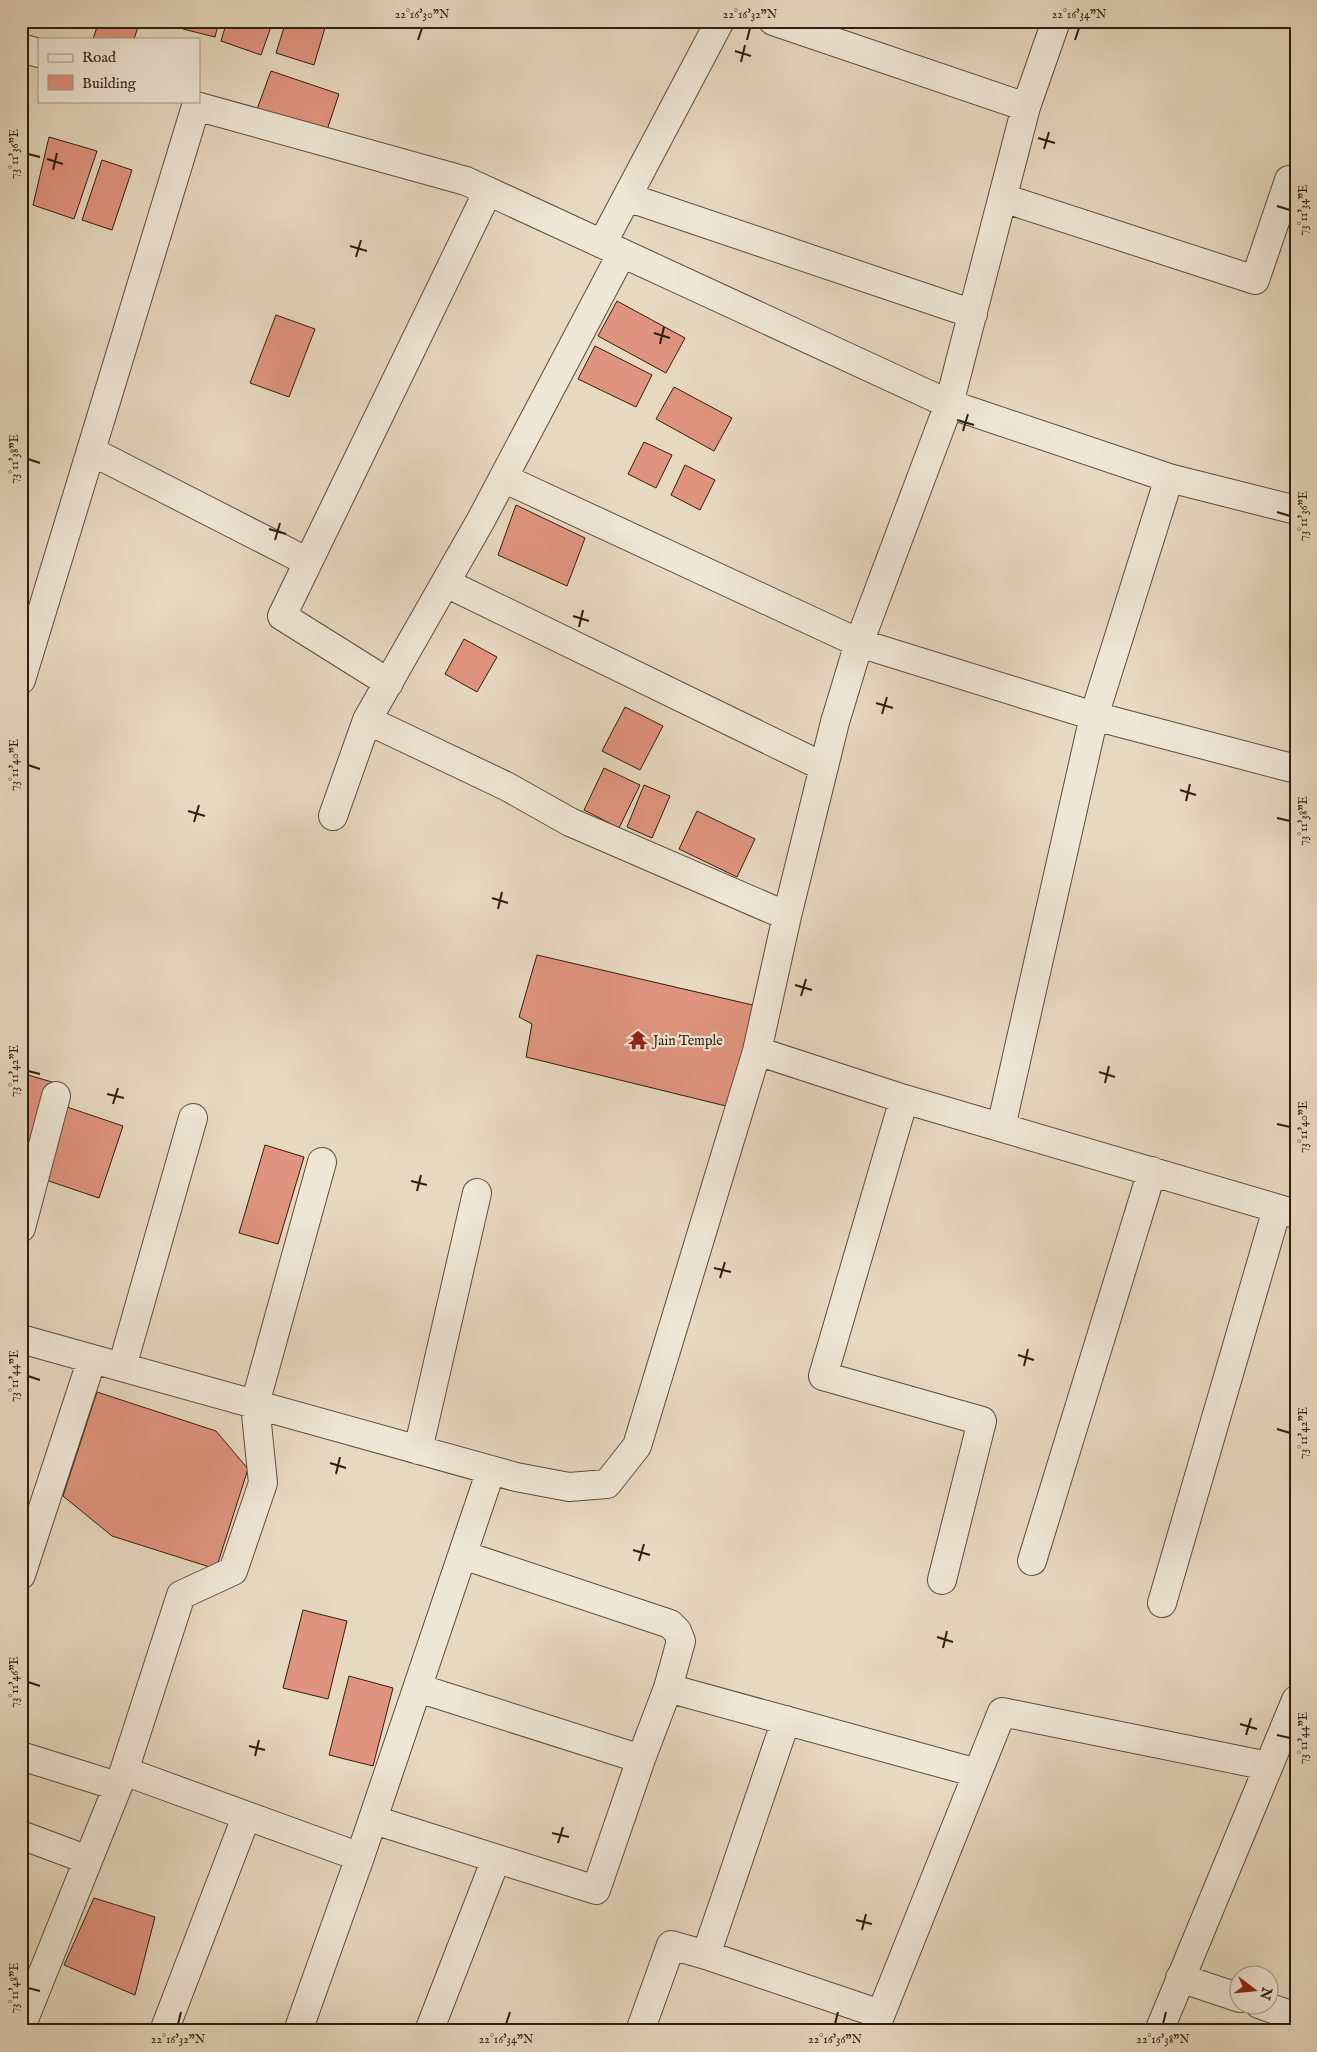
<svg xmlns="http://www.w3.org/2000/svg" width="1317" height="2052" viewBox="0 0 1317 2052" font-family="'IM FELL English',serif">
	<rect width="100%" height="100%" fill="#e7d8c0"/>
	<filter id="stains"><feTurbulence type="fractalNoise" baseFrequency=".004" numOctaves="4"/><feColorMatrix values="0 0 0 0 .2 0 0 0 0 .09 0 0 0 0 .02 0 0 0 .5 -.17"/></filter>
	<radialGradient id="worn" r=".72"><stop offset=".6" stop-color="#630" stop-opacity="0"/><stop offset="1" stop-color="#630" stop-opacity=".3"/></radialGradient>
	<path fill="#e0937e" stroke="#2f1f0c" d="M99,21H120L138,27L134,39H93Z
		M185,21H219L215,37L183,29Z
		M227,21H273L261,55L221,41Z
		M286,21H327L314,65L276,53Z
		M271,71L339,94L325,136L256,112Z
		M49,137L97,151L74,219L33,205Z
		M102,160L132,170L112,230L82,220Z
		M617,301L685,338L666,373L598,336Z
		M276,315L315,329L289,397L250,383Z
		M595,346L652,375L636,407L578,379Z
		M674,387L732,418L714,451L656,419Z
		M644,442L672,455L656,488L628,474Z
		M685,465L715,480L700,510L671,495Z
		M516,505L585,538L567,586L498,555Z
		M464,639L497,657L477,692L445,674Z
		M625,707L663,726L640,770L602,751Z
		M604,768L640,785L619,828L584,810Z
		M644,785L670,796L652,838L627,827Z
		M697,811L755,839L737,877L679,849Z
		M537,955L757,1006L730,1107L526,1057L532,1024L519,1017Z
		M21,1073L52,1082L30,1164L21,1162Z
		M64,1106L123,1126L99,1198L40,1178Z
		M265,1145L304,1157L278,1244L239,1233Z
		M97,1392L216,1431L248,1469L216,1569L112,1536L63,1496Z
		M303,1610L347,1621L328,1699L283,1688Z
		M349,1676L393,1688L373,1766L329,1755Z
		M94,1898L155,1917L135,1995L64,1965Z"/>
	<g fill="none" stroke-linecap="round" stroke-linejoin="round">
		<defs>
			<path id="minor" d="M773,21L1026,107
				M21,48L39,53
				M627,197L973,314
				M1003,198L1255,280L1289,180L1296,183
				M602,244L720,21
				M622,253L481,520L367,720L506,786L570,822L787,916
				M91,451L308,562
				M503,478L859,643L1094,716L1296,769
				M446,583L824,767
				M21,680L196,106L466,181L949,404L1169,478
				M389,683L282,616L488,191
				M333,816L367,720
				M757,1051L904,1099L1296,1214
				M904,1099L823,1376L982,1421L942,1580
				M1001,1127L1094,716L1169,478L1296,510
				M21,1228L56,1096
				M21,1339L516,1477L569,1487L607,1484L637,1446L757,1051L787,916L835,722L859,643L949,404L1026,107L1056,21
				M122,1367L193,1118
				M418,1450L477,1193
				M463,1555L670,1624L677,1631L681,1641L668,1688
				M1032,1561L1152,1171
				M21,1575L92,1359
				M1162,1603L1277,1209
				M418,1688L641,1759
				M786,1720L706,1955L880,2014
				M21,1756L117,1786
				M124,1771L360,1857L491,1470
				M374,1820L596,1890L641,1759L668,1688L977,1773
				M21,1835L88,1860
				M1180,1978L1240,1998
				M1259,2004L1296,2017
				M21,2027L124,1771L181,1595L233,1571L263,1483L255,1404L322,1162
				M164,2031L246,1817
				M298,2031L360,1857
				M429,2031L496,1859
				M640,2031L671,1945L706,1955
				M874,2031L1002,1712L1268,1766
				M1159,2031L1296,1700"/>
		</defs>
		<use href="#minor" stroke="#5d4d39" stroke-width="30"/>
		<use href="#minor" stroke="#efe6d6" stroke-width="28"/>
	</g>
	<path fill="none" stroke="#2f1f0c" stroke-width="2" d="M418,40L422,28M747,40L750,28M1075,40L1079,28M735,51L751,56M741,62L745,45M1038,138L1055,143M1044,149L1049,132M28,154L40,157M47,159L63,164M53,170L57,153M1277,206L1290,210M350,246L367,251M356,257L361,240M654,333L670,338M660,344L664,327M957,420L974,425M963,431L968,414M28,459L40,463M1277,512L1290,516M269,529L286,534M275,540L280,523M573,616L589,621M579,627L583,610M876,703L893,708M882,714L887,697M28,765L40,769M1180,790L1196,795M1186,801L1190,784M188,811L205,816M1277,818L1290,821M194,822L199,805M492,898L508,903M498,909L502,892M795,985L812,990M801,996L806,979M28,1071L40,1074M1099,1072L1115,1077M1105,1083L1109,1066M107,1094L124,1098M113,1104L118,1088M1277,1124L1290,1127M411,1181L427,1185M417,1191L421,1175M714,1268L731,1272M720,1278L725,1262M1018,1355L1034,1360M1024,1366L1028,1349M28,1376L40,1380M1277,1429L1290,1433M330,1463L346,1468M336,1474L340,1457M633,1550L650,1555M639,1561L644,1544M937,1637L953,1642M943,1648L947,1631M28,1682L40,1686M1240,1724L1257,1729M1246,1735L1251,1718M1277,1735L1290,1738M249,1746L265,1750M255,1756L259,1740M552,1833L569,1837M558,1843L563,1827M856,1920L872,1924M862,1930L866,1914M28,1988L40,1991M178,2024L181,2012M506,2024L510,2012M835,2024L838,2012M1163,2024L1166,2012"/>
	<defs>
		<symbol id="temple-bare" viewBox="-9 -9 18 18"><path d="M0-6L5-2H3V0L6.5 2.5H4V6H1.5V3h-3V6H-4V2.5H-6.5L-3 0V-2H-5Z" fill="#8f2418" stroke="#efe6d6" stroke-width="2.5" paint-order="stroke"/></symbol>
	</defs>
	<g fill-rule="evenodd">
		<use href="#temple-bare" x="624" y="1026" width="28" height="28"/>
	</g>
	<g text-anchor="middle" stroke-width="4.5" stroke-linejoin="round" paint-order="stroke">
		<g font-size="14" fill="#2f1f0c" stroke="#efe6d6" text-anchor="start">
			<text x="653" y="1045">Jain Temple</text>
		</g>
	</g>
	<rect width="1317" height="2052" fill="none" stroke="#e7d8c0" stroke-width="55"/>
	<rect x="38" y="38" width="162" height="65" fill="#efe6d6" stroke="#a29685"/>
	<rect x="48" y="54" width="25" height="8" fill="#efe6d6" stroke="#a29685"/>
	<text x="82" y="62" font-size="15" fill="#2f1f0c">Road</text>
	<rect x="48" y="75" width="25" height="15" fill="#e0937e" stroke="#a29685"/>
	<text x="82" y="88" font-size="15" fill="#2f1f0c">Building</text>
	<g transform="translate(1254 1990) rotate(106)"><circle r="24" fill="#efe6d6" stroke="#a29685"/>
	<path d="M0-4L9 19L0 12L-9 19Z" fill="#8f2418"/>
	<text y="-8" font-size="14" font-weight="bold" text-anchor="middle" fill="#2f1f0c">N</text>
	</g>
	<rect x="28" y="28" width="1262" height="1996" fill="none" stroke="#2f1f0c" stroke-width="2"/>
	<g font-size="12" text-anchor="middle" fill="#2f1f0c">
		<text x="422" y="18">22°16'30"N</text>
		<text x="750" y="18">22°16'32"N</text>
		<text x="1079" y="18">22°16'34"N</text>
		<text transform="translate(14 154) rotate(-90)" y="4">73°11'36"E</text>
		<text transform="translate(1303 210) rotate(-90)" y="4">73°11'34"E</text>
		<text transform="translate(14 459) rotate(-90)" y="4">73°11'38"E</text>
		<text transform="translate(1303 516) rotate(-90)" y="4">73°11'36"E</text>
		<text transform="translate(14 765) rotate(-90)" y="4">73°11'40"E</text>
		<text transform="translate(1303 821) rotate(-90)" y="4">73°11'38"E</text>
		<text transform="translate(14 1071) rotate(-90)" y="4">73°11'42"E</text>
		<text transform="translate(1303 1127) rotate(-90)" y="4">73°11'40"E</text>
		<text transform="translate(14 1376) rotate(-90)" y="4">73°11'44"E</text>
		<text transform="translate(1303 1433) rotate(-90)" y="4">73°11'42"E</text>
		<text transform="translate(14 1682) rotate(-90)" y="4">73°11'46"E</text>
		<text transform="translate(1303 1738) rotate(-90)" y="4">73°11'44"E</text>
		<text transform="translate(14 1988) rotate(-90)" y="4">73°11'48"E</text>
		<text x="178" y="2043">22°16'32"N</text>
		<text x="506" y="2043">22°16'34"N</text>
		<text x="835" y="2043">22°16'36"N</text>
		<text x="1163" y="2043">22°16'38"N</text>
	</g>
	<rect width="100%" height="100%" filter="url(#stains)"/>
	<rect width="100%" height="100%" fill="url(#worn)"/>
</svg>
